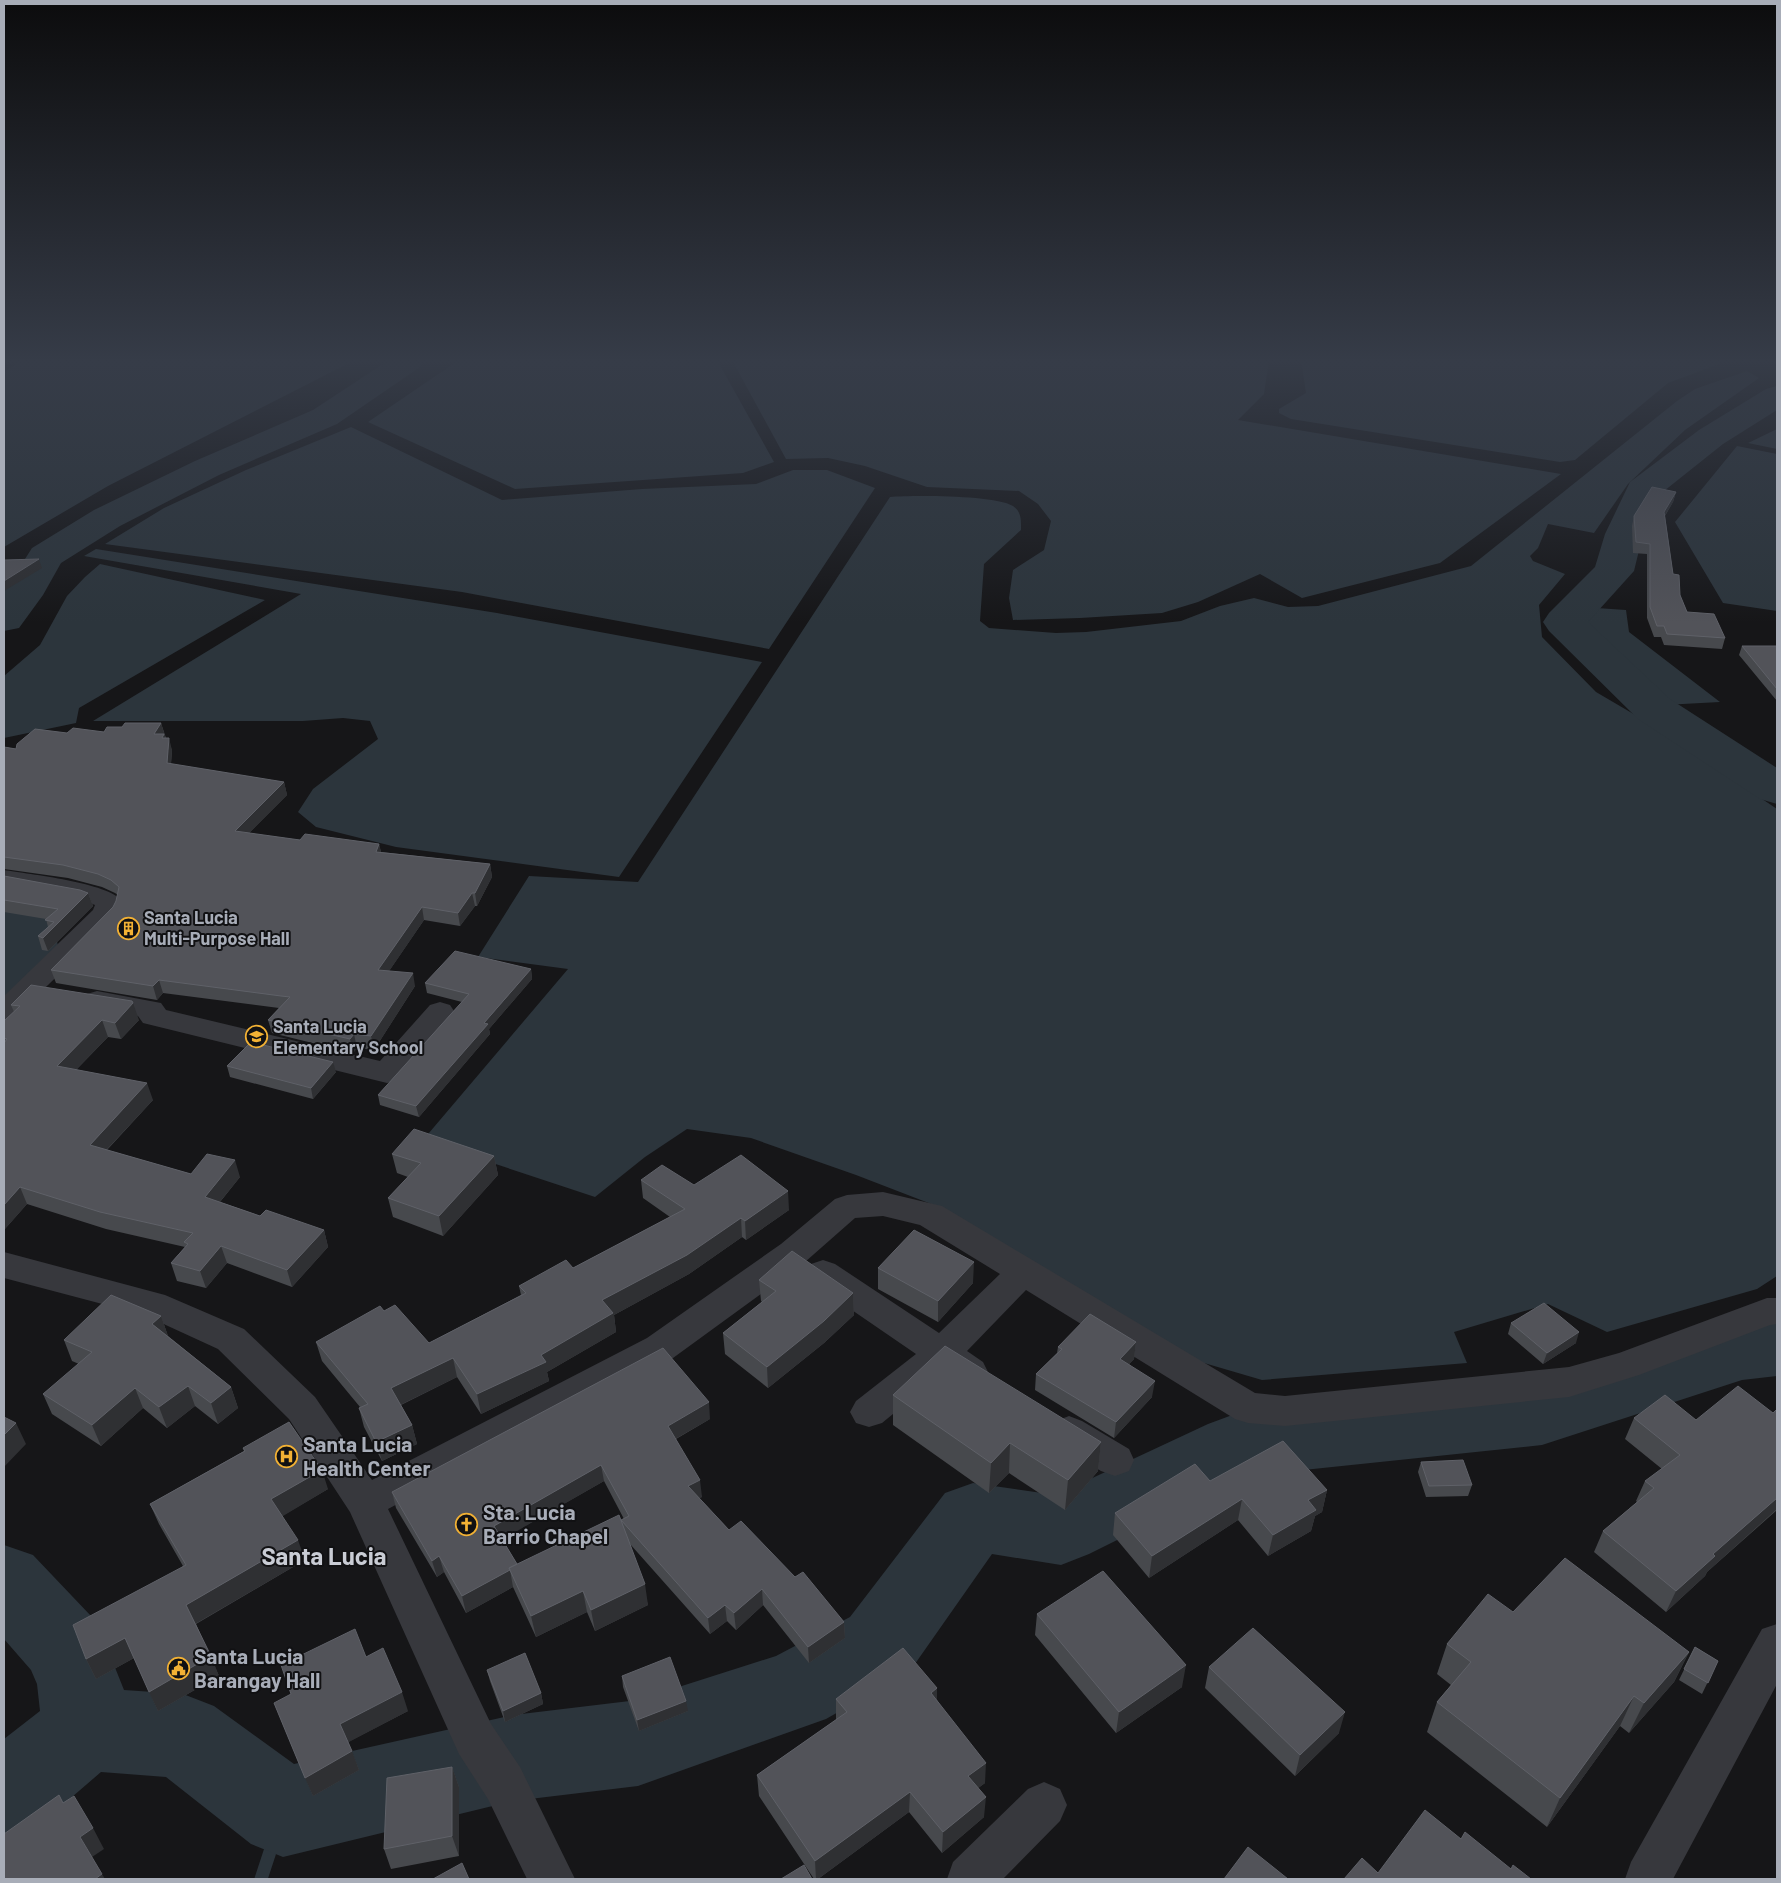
<svg xmlns="http://www.w3.org/2000/svg" width="1781" height="1883" viewBox="0 0 1781 1883" font-family="Barlow,sans-serif">
	<rect width="100%" height="100%" fill="#161618"/>
	<path fill="#2c353c" d="M23,360H355L108,486L4,547V372Z
		M459,360H717L774,462L743,473L515,489L368,422Z
		M732,360H1269L1264,394L1238,420L1561,474L1440,563L1302,598L1260,574L1198,602L1162,613L1080,618L1013,620L1009,598L1013,570L1044,550L1051,521L1038,504L1019,491L927,487L865,466L828,458L786,459Z
		M1301,360H1730L1668,383L1575,460L1560,462L1291,419L1279,413V409L1306,393Z
		M1747,371L1759,378L1685,430L1628,484L1594,533L1548,524L1538,548L1530,556L1533,561L1565,574L1539,605L1542,637L1596,692L1654,726L1777,809V1276L1757,1289L1607,1332L1548,1304L1454,1332L1467,1363L1262,1380L1187,1358L939,1207L856,1175L751,1138L687,1129L645,1157L595,1197L423,1140L568,969L478,957L529,876L638,882L890,497C913,495 995,495 1013,506C1022,512 1021,521 1021,530L984,564L980,621L989,628L1056,633L1086,632L1181,621L1220,606L1254,598L1288,607L1318,606L1471,566L1677,401L1695,389Z
		M351,427L502,500L642,489L756,484L793,470H827L875,488L769,649L462,592L105,544L164,508L246,470Z
		M1777,429V449L1748,443Z
		M1737,446L1777,454V611L1723,603L1675,522Z
		M96,549L497,613L762,662L619,877L396,847L316,827L298,812L313,789L378,739L370,721L343,718L303,721H93L301,594L84,556Z
		M100,564L265,600L79,708L76,723L4,738V676L40,645L67,596L85,577Z
		M1582,607L1626,610L1629,632L1720,702L1664,705L1574,625Z"/>
	<g fill="none" stroke-linecap="round" stroke-linejoin="round">
		<path stroke="#2c353c" stroke-width="13" d="M261,1879L283,1812"/>
		<path fill="#2c353c" fill-rule="evenodd" d="M389,360H424L420,367L337,424L219,475L120,526L61,563L43,595L19,628L4,631V592L32,548L94,510L195,461L313,410Z
			M1777,386V410L1723,444L1659,495L1643,534L1634,571L1588,622L1670,699L1777,768V804L1760,799L1638,719L1549,631L1543,622L1549,613L1595,567L1605,534L1630,482L1699,430L1766,389Z
			M4,911L27,912L46,916L54,928L59,950L24,1003L4,1008Z
			M1777,1320V1376L1742,1380L1542,1445L1246,1476L1089,1554L1061,1565L992,1554L910,1671L826,1719L638,1786L513,1801L283,1857L251,1844L166,1777L101,1772L36,1828L4,1841V1739L40,1711L37,1684L31,1670L4,1639V1545L33,1555L91,1616L110,1655L124,1690L183,1694L214,1706L294,1764L513,1715L638,1700L776,1656L850,1617L945,1493L973,1483L1056,1495L1208,1424L1235,1414L1542,1385L1742,1324Z"/>
		<path fill="#37383d" fill-rule="evenodd" d="M4,870C28,874 110,883 122,901L119,913L116,919L14,1018L4,1021V996L93,910L95,905L85,901L4,886Z
			M97,991L161,1003L166,1010L380,1061L430,1005L440,1002L450,1005L454,1011L398,1080L387,1083L143,1023L138,1016L87,1006L83,1000L87,994Z
			M883,1192L942,1206L1255,1393L1285,1396L1569,1367L1619,1353L1767,1298H1777V1324L1770,1325L1639,1375L1569,1397L1285,1426L1248,1423L1235,1419L1026,1290L967,1351L983,1362L988,1372L983,1382C963,1389 959,1384 943,1373L882,1423L869,1427L856,1423L850,1412L856,1401L916,1354L811,1282L806,1273L811,1264L823,1260L835,1264L939,1333L1000,1274L920,1225L883,1216L855,1218L805,1262L673,1358L388,1509L491,1724L520,1767L575,1879H527L488,1799L459,1754L350,1512L289,1419L218,1349L144,1315L4,1278V1252L165,1295L244,1329L315,1397L372,1480L647,1338L781,1244L835,1199L847,1195Z
			M1069,1416L1082,1421L1129,1449L1134,1460L1129,1471L1115,1476L1101,1471L1056,1443L1050,1432L1056,1421Z
			M1777,1624V1684L1673,1879H1625L1631,1862L1762,1629Z
			M1044,1782L1060,1789L1067,1805L1060,1821L1003,1879H947L953,1862L1028,1789Z"/>
	</g>
	<path fill="#47494d" fill-rule="evenodd" d="M1676,492L1673,502L1665,516L1673,574L1680,595L1687,612L1725,638L1722,649L1664,645L1661,637H1654L1647,618V554L1633,553L1632,526L1634,516Z
		M1742,646H1777V701L1739,655Z
		M161,723L166,738L172,750L171,764L284,782L287,795L249,833L300,840L379,844L381,852L490,864L492,877L477,906H475L460,926L424,920L389,971L415,986L374,1050L357,1048L353,1053L272,1033L268,1020L279,1008L163,993L157,1000L56,983L51,970L113,907L116,901L118,895L115,893L102,887L68,878L4,869V747L16,749L67,733L104,732L122,727Z
		M4,876L88,893L93,906L48,951L42,950L38,936L48,927L46,919L4,912Z
		M531,969L532,979L489,1029L490,1034L419,1117L380,1105L378,1095L462,1002L427,993L425,983Z
		M11,1005L139,1020L121,1039L108,1037L76,1070L153,1100L107,1150L191,1174L240,1177L220,1202L260,1216L324,1230L328,1247L292,1287L227,1263L206,1288L177,1281L171,1263L185,1247L106,1229L27,1204L4,1230V1021L14,1012Z
		M227,1066L336,1072L313,1099L230,1077Z
		M392,1154L494,1156L498,1175L443,1236L393,1217L388,1198L408,1177L397,1173Z
		M641,1180L694,1185L789,1210L746,1240L742,1237L689,1274L614,1315L616,1332L547,1372L549,1381L481,1414L457,1377L401,1405L412,1425L417,1444L382,1461L364,1427L359,1408L360,1407L322,1361L316,1342L384,1311L429,1343L521,1295L519,1286L573,1268L670,1217L643,1198Z
		M878,1268L973,1283L938,1322L878,1289Z
		M759,1280L853,1293L854,1315L824,1343L768,1388L725,1354L723,1333L762,1302L761,1301Z
		M161,1316L168,1336L231,1387L238,1408L218,1424L195,1406L167,1428L143,1408L101,1446L52,1414L43,1394L79,1364L72,1361L64,1340Z
		M1511,1323L1576,1343L1543,1364L1508,1334Z
		M1136,1342L1134,1359L1129,1364L1152,1397L1114,1438L1035,1390L1036,1374L1057,1353L1058,1347Z
		M893,1395L1101,1442L1098,1471L1065,1510L1009,1473L989,1493L893,1425Z
		M1777,1409V1510L1707,1572L1705,1576L1666,1612L1594,1552L1603,1531L1637,1502L1636,1501L1645,1481L1662,1469L1625,1439L1634,1418L1696,1420L1773,1413Z
		M710,1419L676,1439L702,1497L699,1498L729,1530L795,1577L844,1622L845,1638L809,1663L763,1605L736,1630L727,1621L710,1634L630,1544L648,1605L595,1631L587,1612L536,1637L513,1587L466,1613L444,1572L437,1577L396,1508L392,1492ZM604,1481L624,1519L517,1564L502,1539Z
		M243,1448L328,1489L282,1516L305,1560L196,1624L219,1676L158,1711L134,1658L96,1679L86,1659L183,1566L159,1524L150,1504L244,1451Z
		M1421,1462L1472,1485L1468,1496L1426,1497L1418,1472Z
		M1210,1481L1327,1490L1322,1512L1315,1516L1311,1531L1268,1556L1238,1520L1149,1578L1113,1535L1115,1513Z
		M1513,1612L1689,1652L1674,1682L1629,1733L1620,1726L1547,1827L1427,1732L1437,1702L1451,1685L1437,1674L1447,1644Z
		M1037,1614L1182,1687L1116,1733L1035,1635Z
		M1695,1647L1718,1661L1702,1694L1679,1680Z
		M1209,1667L1339,1733L1295,1776L1205,1688Z
		M487,1670L541,1693L543,1704L505,1722L490,1681Z
		M622,1676L688,1711L639,1731L623,1687Z
		M937,1688V1700L985,1783L978,1788L984,1817L942,1853L909,1812L818,1879H814L759,1796L757,1775L836,1720V1699Z
		M274,1703L408,1711L348,1742L359,1770L313,1796Z
		M452,1767L459,1787V1856L391,1869L384,1849Z"/>
	<path fill="#2f3033" d="M1676,492L1673,502L1661,522L1664,512Z
		M39,559L42,568L4,591V581Z
		M161,723L168,746L154,734Z
		M169,738L172,750L170,775L167,763Z
		M284,782L287,795L238,844L235,831Z
		M379,844L382,857L376,852Z
		M490,864L492,877L477,906L475,893Z
		M88,893L93,906L48,951L43,938Z
		M472,893L475,906L460,926L458,913Z
		M422,907L424,920L381,983L378,970Z
		M531,969L532,979L489,1029L490,1034L419,1117L416,1106L484,1023Z
		M413,973L415,986L374,1050L371,1036Z
		M159,980L163,993L157,1000L153,986Z
		M133,1003L139,1020L121,1039L115,1023Z
		M102,1020L108,1037L63,1083L57,1066Z
		M354,1034L357,1048L353,1053L350,1039Z
		M333,1062L336,1072L313,1099L311,1088Z
		M147,1083L153,1100L96,1161L90,1145Z
		M494,1156L498,1175L443,1236L439,1216Z
		M235,1160L240,1177L210,1214L205,1197Z
		M20,1187L27,1204L4,1230V1205Z
		M788,1191L789,1210L746,1240L745,1221Z
		M741,1218L742,1237L689,1274L614,1315L616,1332L547,1372L549,1381L481,1414L477,1394L541,1355L602,1300Z
		M324,1230L328,1247L292,1287L287,1270Z
		M221,1246L227,1263L206,1288L200,1271Z
		M974,1262L973,1283L938,1322V1301Z
		M853,1293L854,1315L824,1343L768,1388L767,1367Z
		M161,1316L168,1336L152,1324Z
		M1579,1332L1576,1343L1543,1364L1547,1353Z
		M1136,1342L1134,1359L1118,1375L1120,1359Z
		M453,1358L457,1377L396,1407L391,1388Z
		M1155,1381L1152,1397L1114,1438L1116,1422Z
		M188,1386L195,1406L167,1428L159,1407Z
		M231,1387L238,1408L218,1424L211,1403Z
		M135,1388L143,1408L101,1446L92,1425Z
		M709,1402L710,1419L670,1442L668,1426Z
		M16,1423L26,1444L4,1467V1435Z
		M412,1425L417,1444L382,1461L376,1442Z
		M1101,1442L1098,1471L1065,1510L1068,1480Z
		M1010,1443L1009,1473L989,1493L991,1463Z
		M601,1465L604,1481L498,1542L494,1526Z
		M322,1470L328,1489L278,1519L271,1499Z
		M700,1480L702,1497L690,1503L688,1486Z
		M1327,1490L1322,1512L1315,1516L1311,1531L1268,1556L1273,1535L1308,1500Z
		M1777,1498V1509L1707,1572L1705,1576L1666,1612L1676,1591L1713,1554Z
		M1242,1499L1238,1520L1149,1578L1152,1556Z
		M298,1540L305,1560L195,1624L186,1605Z
		M439,1556L444,1572L437,1577L432,1561Z
		M510,1570L513,1587L466,1613L462,1596Z
		M645,1584L648,1605L595,1631L591,1610Z
		M762,1589L763,1605L736,1630L734,1613Z
		M583,1591L587,1612L536,1637L531,1616Z
		M725,1605L727,1621L710,1634L708,1618Z
		M844,1622L845,1638L809,1663L808,1647Z
		M125,1638L134,1658L96,1679L86,1659Z
		M1689,1652L1674,1682L1629,1733L1644,1703Z
		M211,1656L219,1676L158,1711L149,1692Z
		M1186,1665L1182,1687L1116,1733L1119,1712Z
		M937,1688V1709L931,1693Z
		M402,1692L408,1711L347,1743L340,1724Z
		M541,1693L543,1704L505,1722L503,1711Z
		M1634,1696L1620,1726L1547,1827L1560,1798Z
		M686,1701L688,1711L639,1731L637,1720Z
		M1345,1712L1339,1733L1295,1776L1300,1755Z
		M352,1751L359,1770L313,1796L305,1778Z
		M986,1763L985,1783L967,1797L968,1776Z
		M452,1767L459,1787V1856L452,1836Z
		M910,1792L909,1812L818,1879H816L815,1861Z
		M986,1797L984,1817L942,1853L943,1832Z
		M93,1828L104,1849L92,1857L80,1837Z
		M102,1874L105,1879H95Z"/>
	<path fill="#525359" stroke="#5f6168" d="M1652,487L1676,492L1664,512L1673,574L1679,575L1680,595L1687,612L1714,614L1725,638L1667,634L1664,626H1657L1650,607V544L1636,542L1634,516Z
		M39,559L4,581V560Z
		M1742,646H1777V689Z
		M125,723H161L154,734H164L162,738H169L167,763L284,782L235,831L300,840L305,834L379,844L376,852L490,864L475,893H472L458,913L422,907L378,970L413,973L371,1036L354,1034L350,1039L268,1020L290,997L281,996L159,980L153,986L51,970L113,907L116,901L119,887L111,880L98,874L63,865L4,857V747L16,749L17,744L35,729L67,733L73,728L104,732L107,727H122Z
		M4,876L80,890L88,893L43,938L38,936L54,922L45,920L58,909L4,900Z
		M455,951L531,969L484,1023L488,1024L416,1106L378,1095L469,994L425,983Z
		M31,985L132,1001L133,1003L115,1023L102,1020L57,1066L147,1083L90,1145L191,1174L207,1154L235,1160L205,1197L260,1216L266,1210L324,1230L287,1270L221,1246L200,1271L171,1263L188,1244L184,1242L193,1233L100,1212L20,1187L4,1205V1043L7,1039L4,1038V1021L20,1006L11,1005Z
		M251,1042L333,1062L311,1088L227,1066Z
		M414,1129L494,1156L439,1216L388,1198L421,1163L392,1154Z
		M741,1155L788,1191L745,1221L741,1218L687,1255L602,1300L613,1313L541,1355L546,1362L477,1394L453,1358L391,1388L412,1425L376,1442L359,1408L368,1404L316,1342L380,1306L384,1311L395,1305L429,1343L526,1293L519,1286L566,1260L573,1268L685,1209L641,1180L662,1165L694,1185Z
		M914,1230L974,1262L938,1301L878,1268Z
		M792,1251L853,1293L824,1321L767,1367L723,1333L776,1291L759,1280Z
		M111,1295L161,1316L152,1324L231,1387L211,1403L188,1386L159,1407L135,1388L92,1425L43,1394L92,1352L64,1340Z
		M1544,1303L1579,1332L1547,1353L1511,1323Z
		M1090,1314L1136,1342L1120,1359L1155,1381L1116,1422L1036,1374L1062,1349L1058,1347Z
		M945,1346L1101,1442L1068,1480L1010,1443L991,1463L893,1395Z
		M663,1348L709,1402L668,1426L700,1480L688,1486L729,1530L741,1521L795,1577L803,1572L844,1622L808,1647L762,1589L734,1613L725,1605L708,1618L621,1520L629,1516L601,1465L494,1526L517,1564L509,1568L510,1570L462,1596L439,1556L432,1561L392,1492Z
		M1738,1386L1773,1413L1777,1409V1498L1713,1554L1715,1556L1676,1591L1603,1531L1654,1488L1645,1481L1680,1455L1634,1418L1665,1395L1696,1420Z
		M4,1417L16,1423L4,1435Z
		M289,1422L322,1470L271,1499L298,1540L186,1605L211,1656L149,1692L125,1638L86,1659L73,1625L186,1565L150,1504L245,1451L243,1448Z
		M1283,1441L1327,1490L1308,1500L1316,1510L1273,1535L1242,1499L1152,1556L1115,1513L1195,1464L1210,1481Z
		M1463,1460L1472,1485L1429,1486L1421,1462Z
		M619,1515L645,1584L591,1610L583,1591L531,1616L509,1568Z
		M1565,1558L1689,1652L1644,1703L1634,1696L1560,1798L1437,1702L1471,1662L1447,1644L1488,1594L1513,1612Z
		M1103,1571L1186,1665L1119,1712L1037,1614Z
		M1253,1628L1345,1712L1300,1755L1209,1667Z
		M355,1629L366,1657L383,1648L402,1692L340,1724L352,1751L305,1778L274,1703L291,1694L281,1665Z
		M1695,1647L1718,1661L1708,1683L1684,1669Z
		M903,1648L937,1688L931,1693L986,1763L968,1776L986,1797L943,1832L910,1792L815,1861L757,1775L847,1712L836,1699Z
		M525,1653L541,1693L503,1711L487,1670Z
		M670,1657L686,1701L637,1720L622,1676Z
		M452,1767V1836L384,1849L387,1778Z
		M59,1795L63,1803L74,1796L93,1828L80,1837L102,1874L95,1879H4V1834Z
		M1425,1810L1461,1839L1465,1832L1511,1869L1513,1865L1531,1879H1344L1362,1858L1378,1873Z
		M1248,1847L1288,1879H1224Z
		M462,1863L469,1879H433Z
		M804,1865L812,1879H781Z"/>
	<linearGradient id="sky" x2="0" y2="1"><stop stop-color="#0c0c0d"/><stop offset="0.58" stop-color="#363c48"/><stop offset="1" stop-color="#363c48" stop-opacity="0"/></linearGradient>
	<rect width="1781" height="623" fill="url(#sky)"/>
	<defs>
		<symbol id="building-ring" viewBox="-11 -11 22 22"><circle r="9.5" fill="#111113" stroke="#f2b134" stroke-width="1.5"/><path d="M-4-6H4V6H1V3H-1V6H-4ZM-2.5-4.3h1.7v1.8h-1.7ZM.8-4.3h1.7v1.8H.8ZM-2.5-1h1.7V.8h-1.7ZM.8-1h1.7V.8H.8Z" fill="#f2b134"/></symbol>
		<symbol id="school-ring" viewBox="-11 -11 22 22"><circle r="9.5" fill="#111113" stroke="#f2b134" stroke-width="1.5"/><path d="M0-5L7-2L0 1L-7-2ZM-4 1L0 2.5L4 1V4Q0 6-4 4Z" fill="#f2b134"/></symbol>
		<symbol id="hospital-ring" viewBox="-11 -11 22 22"><circle r="9.5" fill="#111113" stroke="#f2b134" stroke-width="1.5"/><path d="M-5-5h3v3.5h4V-5h3V5h-3V1.5h-4V5h-3Z" fill="#f2b134"/></symbol>
		<symbol id="church-ring" viewBox="-11 -11 22 22"><circle r="9.5" fill="#111113" stroke="#f2b134" stroke-width="1.5"/><path d="M-1.2-6h2.4v3.5h3.3v2.4h-3.3V6h-2.4V-.1h-3.3v-2.4h3.3Z" fill="#f2b134"/></symbol>
		<symbol id="civic-ring" viewBox="-11 -11 22 22"><circle r="9.5" fill="#111113" stroke="#f2b134" stroke-width="1.5"/><path d="M-.6-6.5H3V-4.5H.6V-3L4-1V1h2V6H-6V1h2V-1L-.6-3ZM-1.2 2.5V6h2.4V2.5Z" fill="#f2b134"/></symbol>
	</defs>
	<g fill-rule="evenodd">
		<use href="#building-ring" x="116" y="916" width="25" height="25"/>
		<use href="#school-ring" x="244" y="1024" width="25" height="25"/>
		<use href="#hospital-ring" x="274" y="1444" width="25" height="25"/>
		<use href="#church-ring" x="454" y="1512" width="25" height="25"/>
		<use href="#civic-ring" x="166" y="1656" width="25" height="25"/>
	</g>
	<g text-anchor="middle" stroke-width="4" stroke-linejoin="round" paint-order="stroke">
		<g font-size="18" font-weight="bold" fill="#a8adb8" stroke="#111113" text-anchor="start">
			<text x="144" y="924">Santa Lucia<tspan x="144" dy="21">Multi-Purpose Hall</tspan></text>
			<text x="273" y="1033">Santa Lucia<tspan x="273" dy="21">Elementary School</tspan></text>
		</g>
		<g font-size="21" font-weight="bold" fill="#a8adb8" stroke="#111113" text-anchor="start">
			<text x="303" y="1452">Santa Lucia<tspan x="303" dy="24">Health Center</tspan></text>
			<text x="483" y="1520">Sta. Lucia<tspan x="483" dy="24">Barrio Chapel</tspan></text>
			<text x="194" y="1664">Santa Lucia<tspan x="194" dy="24">Barangay Hall</tspan></text>
		</g>
		<g font-size="24" font-weight="bold" fill="#c9ccd4" stroke="#111113">
			<text x="324" y="1565">Santa Lucia</text>
		</g>
	</g>
	<rect width="1781" height="1883" fill="none" stroke="#a8adb8" stroke-width="10"/>
</svg>
